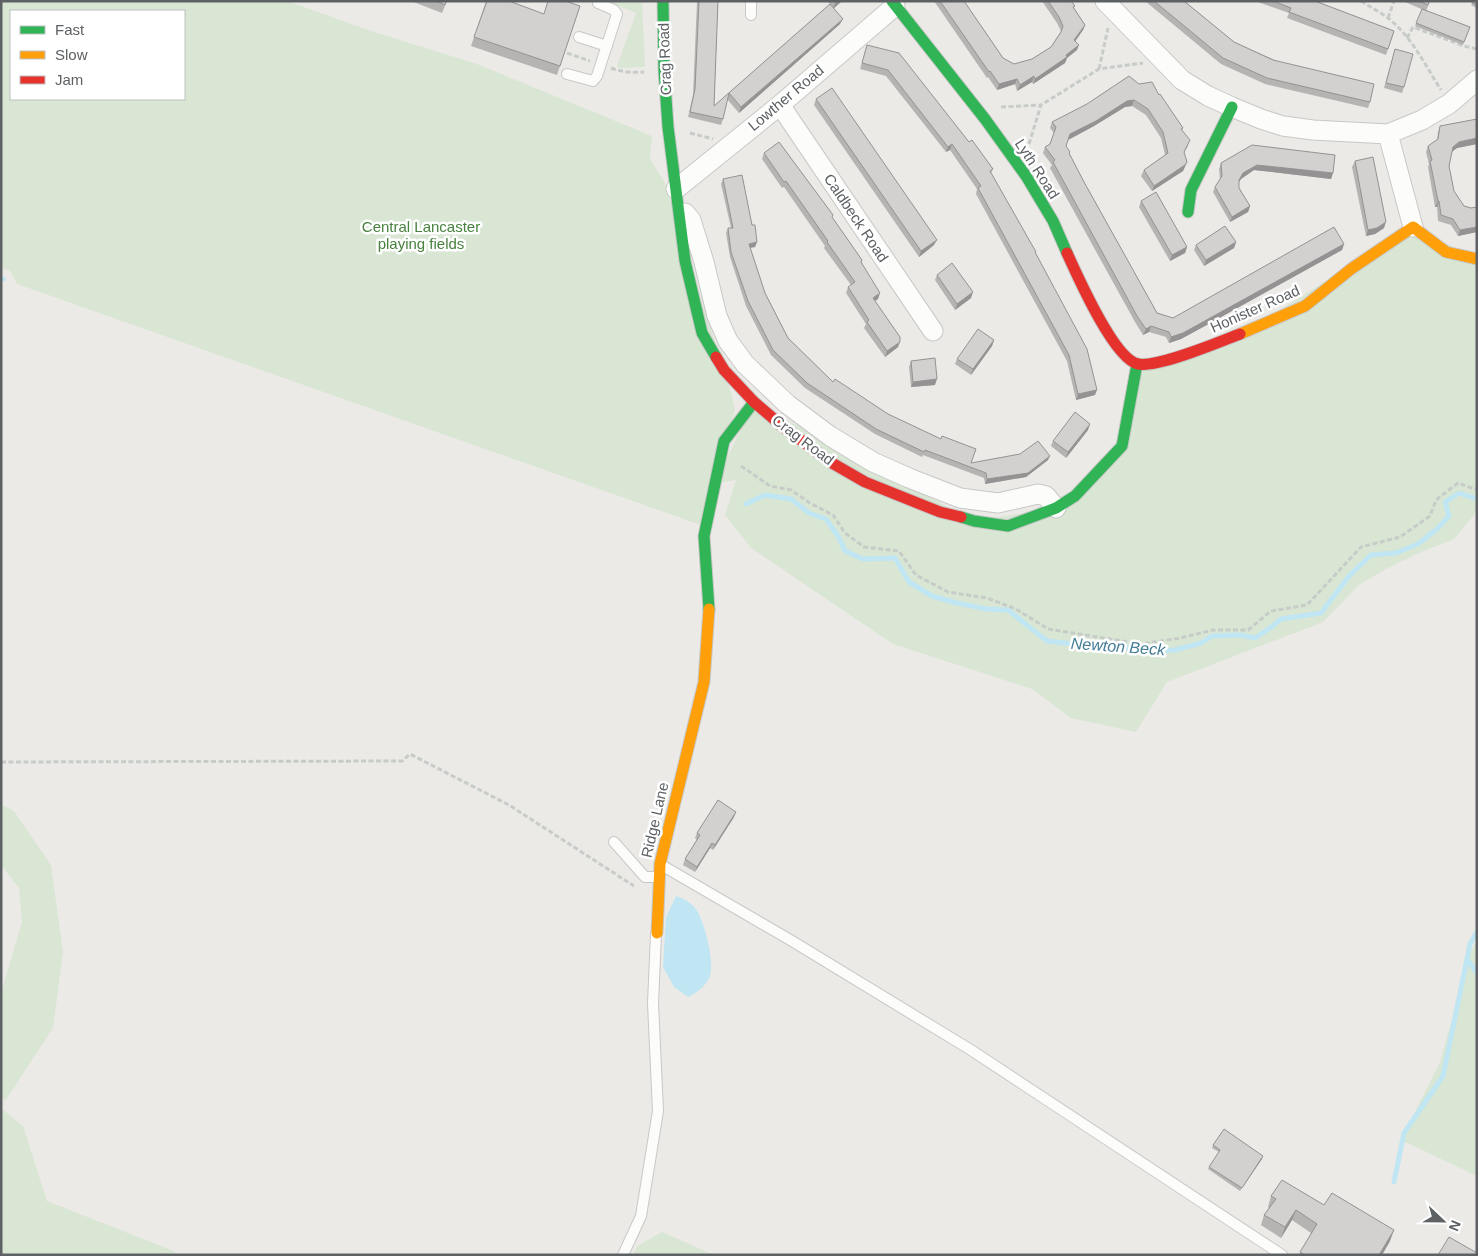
<svg xmlns="http://www.w3.org/2000/svg" width="1478" height="1256" viewBox="0 0 1478 1256" font-family="Helvetica,sans-serif">
	<rect width="100%" height="100%" fill="#eceae7"/>
	<path fill="#d9e6d4" fill-rule="evenodd" d="M1,1H287L371,31L477,64L652,136L650,159L664,181L732,396L735,410L701,525L17,284L10,271L1,268ZM11,11H184V99H11Z
		M611,1H642L645,67L619,68L617,66L636,13L612,3Z
		M1413,227L1477,259V511L1454,539L1421,552L1388,568L1360,584L1323,622L1167,682L1136,732L1071,718L1032,689L893,644L751,548L725,515L736,480L715,483L754,402L974,521L1056,508L1122,446L1137,364L1242,333Z
		M1,804L14,811L51,865L63,952L53,1028L5,1101L1,1097V993L22,922L19,888L1,865Z
		M1477,940V1176L1401,1140L1440,1062L1463,981L1467,959Z
		M1,1108L23,1126L47,1201L176,1252L173,1255H1Z
		M662,1232L714,1255H633L637,1246Z"/>
	<path fill="#bfe6f2" d="M676,896C684,899 689,901 695,908C704,918 715,964 710,976C705,987 698,992 688,997L674,987L663,967L666,917Z"/>
	<g fill="none" stroke-linecap="round" stroke-linejoin="round">
		<path stroke="#bfe6f2" stroke-width="5" d="M1,279H3
			M746,504L765,495L791,499L809,513L826,519L838,536L845,551L863,559L895,558L909,582L932,596L957,603L987,609L1008,610L1047,641L1074,644H1105L1146,651L1175,650L1201,643L1212,636L1240,635L1255,638L1270,628L1281,619L1321,613L1349,576L1371,555L1396,553L1418,544L1437,529L1449,516L1445,502L1459,493L1477,499
			M1477,932L1470,944L1467,959L1477,973
			M1394,1182L1404,1133L1443,1076L1467,959"/>
		<defs>
			<path id="lane" d="M751,1V15
				M579,37L607,46
				M567,74L593,81L597,76L617,14L614,10L598,3V1
				M614,842L645,877H658
				M663,866L792,941L971,1050L1282,1255
				M623,1255L641,1216L658,1111L653,1003L656,934"/>
			<path id="street" d="M1105,1L1182,80L1208,96L1232,107L1261,119L1283,126L1313,130L1388,134L1422,120L1449,104L1477,80
				M780,105L933,331
				M1388,134L1413,227
				M676,189L780,105L895,6
				M685,213L691,220L704,262L717,316L728,341L745,364L787,404L830,436L873,462L909,478L960,498L998,503L1038,494L1046,496L1056,508"/>
			<path id="fast" d="M663,1L664,70L668,127L685,261L702,333L716,357
				M892,1L985,119L1026,176L1053,221L1067,253
				M1188,212L1191,190L1232,107
				M961,517L974,521L1008,526L1056,508L1075,496L1122,446L1137,364
				M709,609L704,536L724,441L754,402"/>
			<path id="slow" d="M1240,334L1305,306L1351,269L1413,227L1446,252L1477,259
				M657,933L660,864L704,682L709,609"/>
			<path id="jam" d="M1067,253C1077,275 1114,359 1138,364C1158,368 1219,342 1240,334
				M716,357L724,370L754,402L782,426L832,463L865,482L940,512L961,517"/>
		</defs>
		<use href="#lane" stroke="#c8c8c7" stroke-width="12"/>
		<use href="#street" stroke="#c8c8c7" stroke-width="21"/>
		<use href="#fast" stroke="#c6c7c6" stroke-width="13"/>
		<use href="#slow" stroke="#c6c7c6" stroke-width="13"/>
		<use href="#jam" stroke="#c6c7c6" stroke-width="13"/>
		<path stroke="#c7ccc9" stroke-width="3" stroke-dasharray="5 2.5" stroke-linecap="butt" d="M1361,1C1370,7 1380,12 1388,18C1412,37 1425,65 1441,90
			M1388,18L1394,1
			M1407,38L1413,27L1464,46L1477,49
			M567,53L590,61
			M611,68C621,72 632,73 644,72
			M1099,69L1108,28
			M1001,107L1041,105
			M690,133L713,139
			M1029,144L1041,105L1099,69L1143,63
			M741,466L770,486L791,490L810,503L833,515L845,533L864,547L899,551L916,575L948,592L987,598L1016,609L1048,629L1141,644L1180,638L1213,630H1248L1271,611L1307,605L1361,547L1400,537L1430,516L1436,500L1458,483L1477,490
			M1,762L402,761L410,754L509,805L634,886"/>
		<use href="#lane" stroke="#fcfcfb" stroke-width="10"/>
		<use href="#street" stroke="#fcfcfb" stroke-width="19"/>
		<use href="#fast" stroke="#30b455" stroke-width="11"/>
		<use href="#slow" stroke="#ff9f0a" stroke-width="11"/>
		<use href="#jam" stroke="#e5322d" stroke-width="11"/>
	</g>
	<path fill="#b5b4b3" d="M411,1H447L442,13Z
		M486,1L544,14L580,6L557,75L471,46Z
		M697,1H718L714,106L830,4L827,1H842L834,8L840,24L739,113L727,99L723,119L721,125L688,117L693,95Z
		M934,1H964L1003,58L1014,64L1032,59L1051,47L1061,31L1057,23L1042,1H1071L1074,8L1085,25L1083,30L1075,41L1077,50L1067,58L1065,63L1033,84L1032,82L1017,91L1015,84L997,90L988,77L987,78Z
		M1145,1H1184L1234,42L1370,102L1368,108L1265,84L1221,64Z
		M1255,1H1315L1394,31L1386,55L1287,18L1289,13Z
		M1405,1H1430L1426,11L1405,2Z
		M1473,1H1477V8L1471,5Z
		M1422,9L1470,27L1463,45L1415,26Z
		M867,45L969,142L993,169L991,173L1035,253L1095,395L1076,400L1067,361L976,194L977,189L950,150L946,152L886,76L860,69Z
		M1395,49L1404,87L1402,93L1384,88Z
		M1139,84L1159,95L1183,128L1182,130L1188,146L1184,153L1187,162L1183,171L1152,191L1141,176L1144,170L1165,155L1161,138L1146,115L1132,106L1125,107L1094,126L1068,140L1066,146L1069,153L1084,182L1157,313L1173,318L1344,244L1342,250L1181,339L1169,343L1166,337L1149,332L1143,335L1135,322L1050,168L1052,165L1043,153L1045,147L1050,144L1054,133L1050,128L1052,122Z
		M816,99L934,245L919,257L814,105Z
		M1477,119V144L1457,148L1452,152L1449,166L1454,191L1464,206L1471,208L1477,207V232L1458,236L1451,225L1438,221L1437,207H1435L1428,167L1429,164L1426,152L1428,146L1437,140L1438,132L1440,126Z
		M764,153L832,218L862,260V263L878,299L875,301L898,347L885,357L864,328L866,324L846,293L848,287L851,285L824,248L825,246L784,187L782,188L762,159Z
		M1355,161L1384,228L1375,234L1366,236L1352,167Z
		M1221,163L1333,173L1331,179L1254,170L1241,179L1239,182V188L1250,206L1248,212L1230,222L1213,192L1215,187L1220,179L1219,169Z
		M723,179L752,225L757,242L755,247L750,248L765,293L788,338L833,382L971,463L1048,460L1026,477L985,484L984,478L923,455L922,457L875,434L805,388L771,355L746,306L730,257L726,233L728,228H731L721,184Z
		M1141,201L1187,247L1185,253L1170,261L1139,207Z
		M1236,242L1234,248L1204,266L1194,250L1196,245Z
		M937,275L971,298L955,310L935,280Z
		M994,340L992,346L971,375L955,364L957,359Z
		M911,361L935,385L911,387L909,367Z
		M1088,430L1066,458L1051,446L1053,441Z
		M734,817L713,850L710,848L695,872L683,865L685,859L697,840L695,838L697,833Z
		M1213,1145L1262,1159L1240,1191L1208,1169L1219,1152L1212,1148Z
		M1271,1196L1324,1205L1390,1241L1382,1255H1299L1311,1233L1292,1220L1281,1238L1261,1225L1264,1215L1269,1208L1268,1207Z"/>
	<path fill="#949292" d="M837,1H842L833,9L835,3Z
		M843,19L840,24L739,113L741,107Z
		M1085,25L1083,30L1072,46L1074,40Z
		M1079,45L1077,50L1067,58L1065,63L1033,84L1035,79Z
		M1034,76L1032,82L1017,91L1020,85Z
		M1017,79L1015,84L997,90L999,84Z
		M1134,100L1132,106L1125,107L1094,126L1068,140L1070,134L1127,101Z
		M1477,138V144L1457,148L1450,153L1453,147L1459,142Z
		M952,144L950,150L946,152L948,147Z
		M1187,162L1183,171L1152,191L1154,186Z
		M1257,165L1333,173L1331,179L1254,170L1241,179L1237,185L1239,180L1243,173Z
		M1438,201H1439L1437,207H1435Z
		M1250,206L1248,212L1230,222L1232,217Z
		M1386,222L1384,228L1375,234L1366,236L1368,230Z
		M1477,227V232L1458,236L1460,230Z
		M937,240L934,245L919,257L921,251Z
		M757,242L755,247L747,248L749,244Z
		M1236,242L1234,248L1204,266L1206,260Z
		M1344,244L1342,250L1205,326L1181,339L1169,343L1171,337Z
		M1187,247L1185,253L1170,261L1172,255Z
		M973,292L971,298L955,310L957,304Z
		M880,293L878,299L871,303L873,298Z
		M1151,326L1149,332L1143,335L1146,329Z
		M994,340L992,346L971,375L973,369Z
		M900,342L898,347L885,357L887,351Z
		M937,379L935,385L911,387L913,382Z
		M1097,390L1095,395L1076,400L1078,394Z
		M1090,424L1088,430L1066,458L1068,452Z
		M1050,456L1048,460L1026,477L985,484L987,479Z
		M736,812L734,817L713,850L715,845Z
		M712,843L710,848L695,872L697,867Z
		M1263,1156L1262,1159L1240,1191L1242,1188Z
		M1296,1210L1292,1220L1281,1238L1285,1227Z
		M1394,1230L1390,1241L1382,1255H1379Z"/>
	<path fill="#d3d1d0" stroke="#949292" d="M436,1H446L445,5Z
		M487,1H509L544,14L548,1H565L580,6L560,66L474,37Z
		M699,1H718L714,106L830,4L843,19L741,107L729,93L723,119L690,112L695,89Z
		M940,1H964L1003,58L1014,64L1032,59L1051,47L1061,32L1063,26L1059,17L1048,1H1071L1075,6L1073,7L1085,25L1074,40L1079,45L1066,55L1067,57L1035,79L1034,76L1020,85L1017,79L999,84L990,71L989,72Z
		M1154,1H1184L1234,42L1273,60L1374,84L1370,102L1267,78L1223,58Z
		M1273,1H1315L1394,31L1388,49L1289,12L1291,8Z
		M1419,1H1429L1428,5Z
		M1473,1H1477V4L1472,3Z
		M1422,9L1470,27L1464,42L1416,23Z
		M867,45L899,53L969,142L972,140L993,169L990,171L1036,252H1035L1087,349L1097,390L1078,394L1069,355L978,188L981,186L952,144L948,147L888,70L862,63Z
		M1395,49L1413,54L1404,87L1386,83Z
		M1129,76L1139,84L1152,82L1159,95L1160,94L1183,128L1181,129L1190,140L1184,152L1187,162L1185,165L1154,186L1144,170L1168,153L1163,132L1148,109L1134,100L1127,101L1096,121L1070,134L1066,146L1070,152L1069,153L1084,182L1157,313L1173,318L1334,227L1344,244L1183,333L1171,337L1169,332L1151,326L1146,329L1137,316L1053,162L1055,160L1045,147L1050,144L1056,127L1052,122L1087,104Z
		M832,88L937,240L921,251L816,99Z
		M1477,119V138L1459,142L1453,147L1449,166L1454,191L1464,206L1471,208L1477,207V227L1460,230L1453,219L1441,215L1439,201H1438L1430,161L1432,160L1428,146L1438,139L1440,126Z
		M779,142L833,215L832,217L862,260L861,262L880,293L873,298L900,337V342L887,351L867,322L869,320L848,287L855,282L827,242L828,241L786,181L784,182L764,153Z
		M1252,145L1335,155L1333,173L1257,165L1243,173L1239,180V188L1250,206L1232,217L1215,187L1222,176L1221,163Z
		M1373,157L1386,222L1377,228L1368,230L1355,161Z
		M742,175L752,225H755L757,242L749,244L765,293L788,338L833,382L835,379L888,414L941,439L942,436L976,449L971,463L1020,454L1038,441L1050,456L1028,473L987,479L986,473L925,450L924,452L876,429L807,383L773,350L748,301L731,252L728,228H733L723,179Z
		M1156,192L1187,247L1172,255L1141,201Z
		M1225,226L1236,242L1206,260L1196,245Z
		M952,263L973,292L957,304L937,275Z
		M978,329L994,340L973,369L957,359Z
		M935,358L937,379L913,382L911,361Z
		M1075,412L1090,424L1068,452L1053,441Z
		M718,800L736,812L715,845L712,843L697,867L685,859L700,835L697,833Z
		M1224,1129L1263,1156L1242,1188L1209,1167L1220,1150L1213,1145Z
		M1282,1180L1324,1205L1332,1193L1394,1230L1379,1255H1305L1300,1252L1317,1224L1296,1210L1285,1227L1264,1215L1276,1199L1271,1196Z
		M1449,1237L1477,1253V1255H1438Z"/>
	<g text-anchor="middle" stroke-width="5" stroke-linejoin="round" paint-order="stroke">
		<g font-size="15" fill="#5d6164" stroke="#fff">
			<text transform="translate(665 59) rotate(-92)" y="5">Crag Road</text>
			<text transform="translate(786 98) rotate(-40)" y="5">Lowther Road</text>
			<text transform="translate(1037 169) rotate(57)" y="5">Lyth Road</text>
			<text transform="translate(856 218) rotate(56)" y="5">Caldbeck Road</text>
			<text transform="translate(1255 309) rotate(-24)" y="5">Honister Road</text>
			<text transform="translate(803 440) rotate(37)" y="5">Crag Road</text>
			<text transform="translate(655 820) rotate(-77)" y="5">Ridge Lane</text>
		</g>
		<g font-size="15" fill="#48823e" stroke="#fff">
			<text x="421" y="232">Central Lancaster<tspan x="421" dy="17">playing fields</tspan></text>
		</g>
		<g font-size="16" font-style="italic" fill="#447c97" stroke="#fff">
			<text transform="translate(1118 646) rotate(4)" y="6">Newton Beck</text>
		</g>
	</g>
	<rect width="1478" height="1256" fill="none" stroke="#5d6164" stroke-width="5"/>
	<rect x="10" y="10" width="175" height="90" fill="#ffffff" stroke="#bec0c1"/>
	<rect x="20" y="26" width="25" height="8" fill="#30b455" stroke="#bec0c1"/>
	<text x="55" y="35" font-size="15" fill="#5d6164">Fast</text>
	<rect x="20" y="51" width="25" height="8" fill="#ff9f0a" stroke="#bec0c1"/>
	<text x="55" y="60" font-size="15" fill="#5d6164">Slow</text>
	<rect x="20" y="76" width="25" height="8" fill="#e5322d" stroke="#bec0c1"/>
	<text x="55" y="85" font-size="15" fill="#5d6164">Jam</text>
	<g transform="translate(1443 1221) rotate(112)" stroke="#ffffff" stroke-width="4" paint-order="stroke">
	<path d="M0-4L9 19L0 12L-9 19Z" fill="#5d6164"/>
	<text y="-8" font-size="14" font-weight="bold" text-anchor="middle" fill="#5d6164">N</text>
	</g>
</svg>
